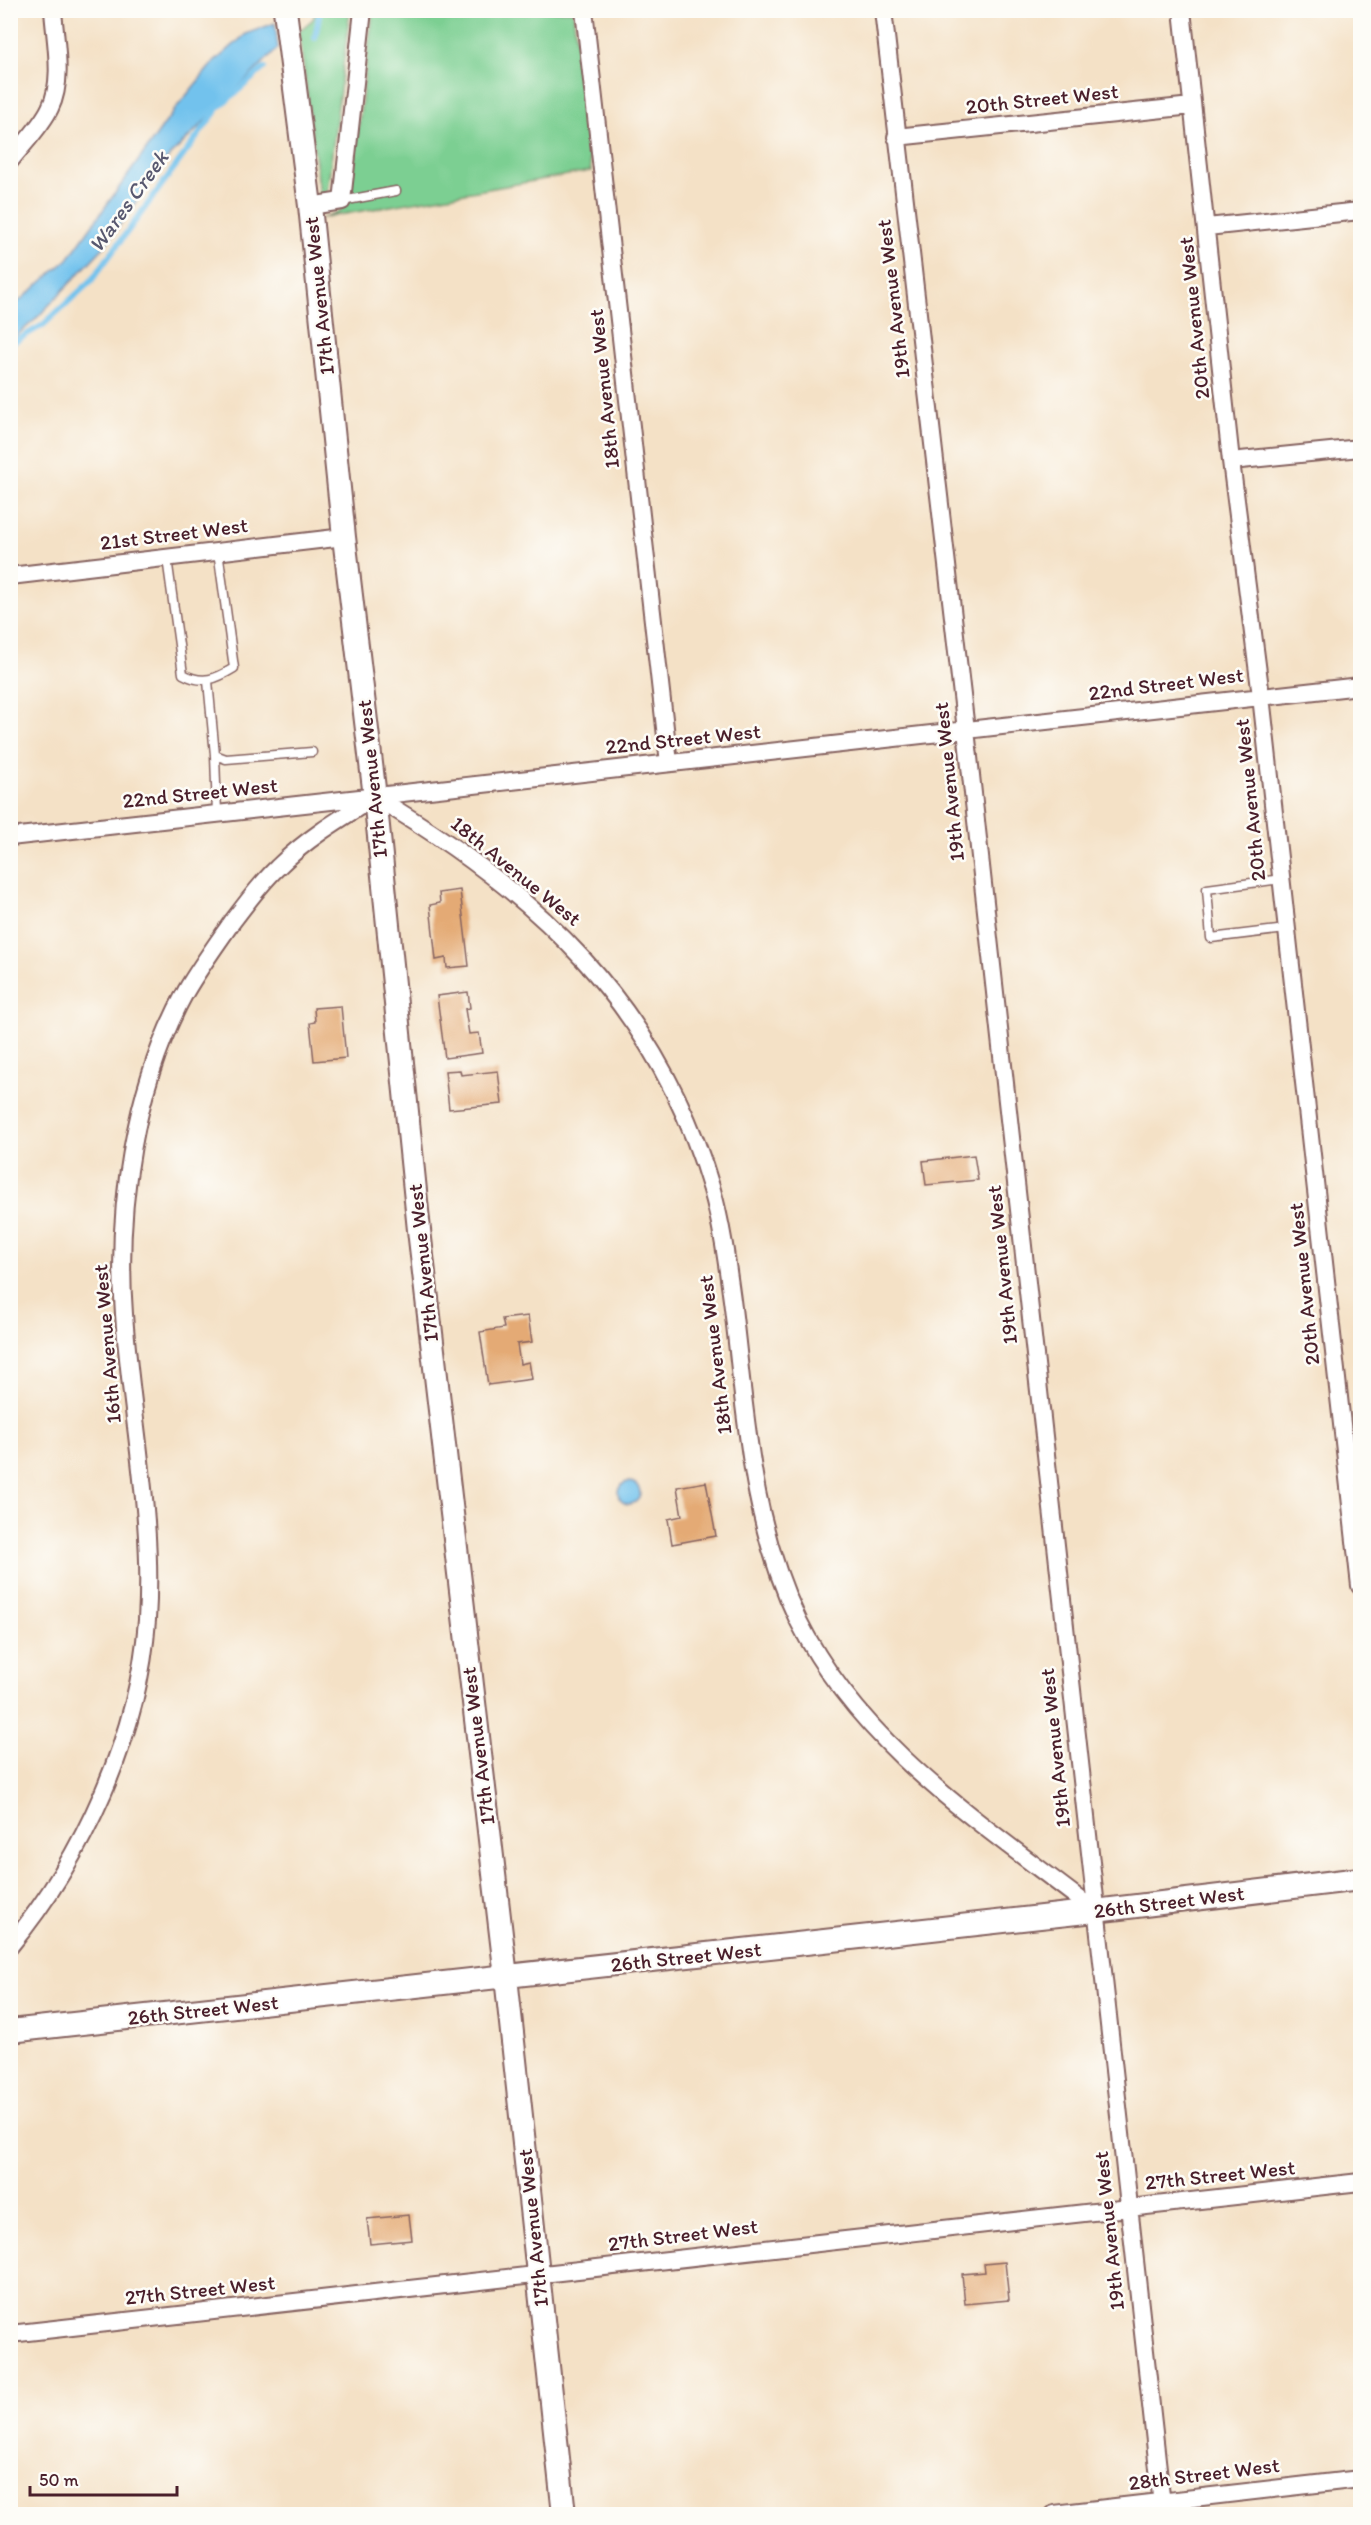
<svg xmlns="http://www.w3.org/2000/svg" width="1371" height="2525" viewBox="0 0 1371 2525" font-family="Itim,sans-serif">
	<rect width="100%" height="100%" fill="#fdfcf7"/>
	<filter id="ink" filterUnits="userSpaceOnUse"><feTurbulence type="fractalNoise" baseFrequency=".0167" numOctaves="2"/><feDisplacementMap in="SourceGraphic" scale="12" xChannelSelector="R" yChannelSelector="G"/><feConvolveMatrix kernelMatrix="1 2 1 2 8 2 1 2 1" color-interpolation-filters="sRGB"/></filter>
	<filter id="wash" filterUnits="userSpaceOnUse"><feTurbulence type="fractalNoise" baseFrequency=".008" numOctaves="4" result="noise"/><feDisplacementMap in="SourceGraphic" scale="24" xChannelSelector="R" yChannelSelector="G"/><feGaussianBlur stdDeviation="1.35" result="paint"/><feColorMatrix in="noise" values="0 0 0 0 0 0 0 0 0 0 0 0 0 0 0 0 0 1.4 0 .05"/><feComposite in="paint" operator="in"/></filter>
	<g filter="url(#wash)">
		<rect width="100%" height="100%" fill="#f4e1c6"/>
		<path fill="#7bcf92" stroke="#62775e" stroke-width="1.5" d="M316,11H350L327,193L320,195L299,31L313,19Z
			M373,11H573L591,171L322,218L340,211L349,202Z"/>
		<path fill="#72c2ed" stroke="#5e708c" stroke-width="1.5" d="M275,23L278,48L163,163L105,246L35,320L11,340V308L68,259L176,108L212,64L246,34Z
			M618 1493a11 11 0 1 1 22 0a11 11 0 1 1-22 0Z"/>
		<g fill="none" stroke-linecap="round" stroke-linejoin="round">
			<path stroke="#72c2ed" stroke-width="6" d="M315,38L320,10
				M10,344L43,325L91,281L219,107L264,68"/>
		</g>
		<g id="blocks">
			<path fill="#e4aa75" d="M460,890L469,966L447,968L446,958L436,960L430,905L440,903L439,893Z
				M468,992L470,1008L465,1009L469,1034L479,1033L482,1053L445,1058L437,996Z
				M341,1006L346,1058L314,1061L310,1023L315,1022L314,1008Z
				M460,1070L461,1075L498,1071L502,1104L449,1109L445,1071Z
				M974,1155L978,1180L926,1185L923,1161Z
				M528,1316L532,1342L517,1344L520,1364L529,1362L532,1379L488,1385L480,1332L504,1328L502,1319Z
				M706,1482L716,1536L672,1544L668,1519L682,1516L677,1487Z
				M409,2215L412,2240L370,2244L367,2219Z
				M1005,2262L1009,2300L965,2304L962,2274L985,2272L984,2264Z"/>
		</g>
	</g>
	<g filter="url(#ink)">
		<use href="#blocks" fill-opacity="0" stroke="#866361" stroke-width="1.5"/>
		<g fill="none" stroke-linecap="round" stroke-linejoin="round">
			<defs>
				<path id="lane" d="M342,201L396,191
					M167,558L183,674C203,685 216,679 234,668L218,551
					M208,681L215,755L217,814
					M215,755L226,759L312,752
					M1281,879L1207,889L1211,938L1286,929"/>
				<path id="street" d="M584,10L669,763
					M883,10L966,730L1163,2514
					M1182,10L1231,461L1261,696L1360,1586
					M896,137L1192,106
					M10,161C23,144 41,127 50,108C64,80 55,41 53,10
					M310,206L342,201L363,10
					M1207,227L1360,211
					M1231,461L1360,448
					M10,576L344,537
					M10,837L1360,686
					M10,1946C83,1858 139,1735 147,1620C154,1517 131,1416 124,1314C116,1208 134,1085 186,991C200,967 216,945 232,922C246,904 260,884 277,868C306,839 341,818 375,797C536,892 658,1005 712,1190C722,1225 727,1263 732,1300C746,1410 749,1518 798,1620C862,1749 986,1826 1095,1911
					M10,2334L1360,2182
					M1054,2514L1360,2479"/>
				<path id="secondary" d="M285,10L310,206L344,537L375,797L419,1230L506,1977L564,2514
					M10,2031L1095,1911L1360,1879"/>
			</defs>
			<use href="#lane" stroke="#866361" stroke-width="11"/>
			<use href="#street" stroke="#866361" stroke-width="20"/>
			<use href="#secondary" stroke="#866361" stroke-width="26"/>
			<use href="#lane" stroke="#fff" stroke-width="8"/>
			<use href="#street" stroke="#fff" stroke-width="16"/>
			<use href="#secondary" stroke="#fff" stroke-width="22"/>
		</g>
	</g>
	<g text-anchor="middle" stroke-width="5" stroke-linejoin="round" paint-order="stroke">
		<g font-size="21" fill="#4a1f2b" stroke="#fdfcf7">
			<text transform="translate(1042 99) rotate(-6)" y="7">20th Street West</text>
			<text transform="translate(319 296) rotate(-96)" y="7">17th Avenue West</text>
			<text transform="translate(893 299) rotate(-97)" y="7">19th Avenue West</text>
			<text transform="translate(1194 318) rotate(-96)" y="7">20th Avenue West</text>
			<text transform="translate(604 389) rotate(-96)" y="7">18th Avenue West</text>
			<text transform="translate(174 534) rotate(-7)" y="7">21st Street West</text>
			<text transform="translate(1166 684) rotate(-7)" y="7">22nd Street West</text>
			<text transform="translate(683 739) rotate(-6)" y="7">22nd Street West</text>
			<text transform="translate(372 779) rotate(-96)" y="7">17th Avenue West</text>
			<text transform="translate(949 782) rotate(-96)" y="7">19th Avenue West</text>
			<text transform="translate(200 793) rotate(-6)" y="7">22nd Street West</text>
			<text transform="translate(1250 800) rotate(-96)" y="7">20th Avenue West</text>
			<text transform="translate(516 871) rotate(39)" y="7">18th Avenue West</text>
			<text transform="translate(423 1263) rotate(-96)" y="7">17th Avenue West</text>
			<text transform="translate(1002 1265) rotate(-96)" y="7">19th Avenue West</text>
			<text transform="translate(1304 1284) rotate(-96)" y="7">20th Avenue West</text>
			<text transform="translate(107 1344) rotate(-95)" y="7">16th Avenue West</text>
			<text transform="translate(715 1355) rotate(-97)" y="7">18th Avenue West</text>
			<text transform="translate(478 1746) rotate(-97)" y="7">17th Avenue West</text>
			<text transform="translate(1055 1748) rotate(-96)" y="7">19th Avenue West</text>
			<text transform="translate(1169 1902) rotate(-7)" y="7">26th Street West</text>
			<text transform="translate(686 1957) rotate(-6)" y="7">26th Street West</text>
			<text transform="translate(203 2010) rotate(-6)" y="7">26th Street West</text>
			<text transform="translate(1220 2175) rotate(-6)" y="7">27th Street West</text>
			<text transform="translate(533 2228) rotate(-96)" y="7">17th Avenue West</text>
			<text transform="translate(1109 2231) rotate(-96)" y="7">19th Avenue West</text>
			<text transform="translate(683 2235) rotate(-7)" y="7">27th Street West</text>
			<text transform="translate(200 2290) rotate(-6)" y="7">27th Street West</text>
			<text transform="translate(1204 2474) rotate(-7)" y="7">28th Street West</text>
		</g>
		<g font-size="22" font-style="italic" fill="#58586f" stroke="#fdfcf7">
			<text transform="translate(128 201) rotate(-54)" y="8">Wares Creek</text>
		</g>
	</g>
	<rect width="1371" height="2525" fill="none" stroke="#fdfcf7" stroke-width="36"/>
	<path d="M30 2486v9h147v-9" fill="none" stroke="#4a1f2b" stroke-width="3"/>
	<text x="39" y="2486" font-size="18" fill="#4a1f2b" stroke="#fdfcf7" stroke-width="4.5" paint-order="stroke">50 m</text>
</svg>
